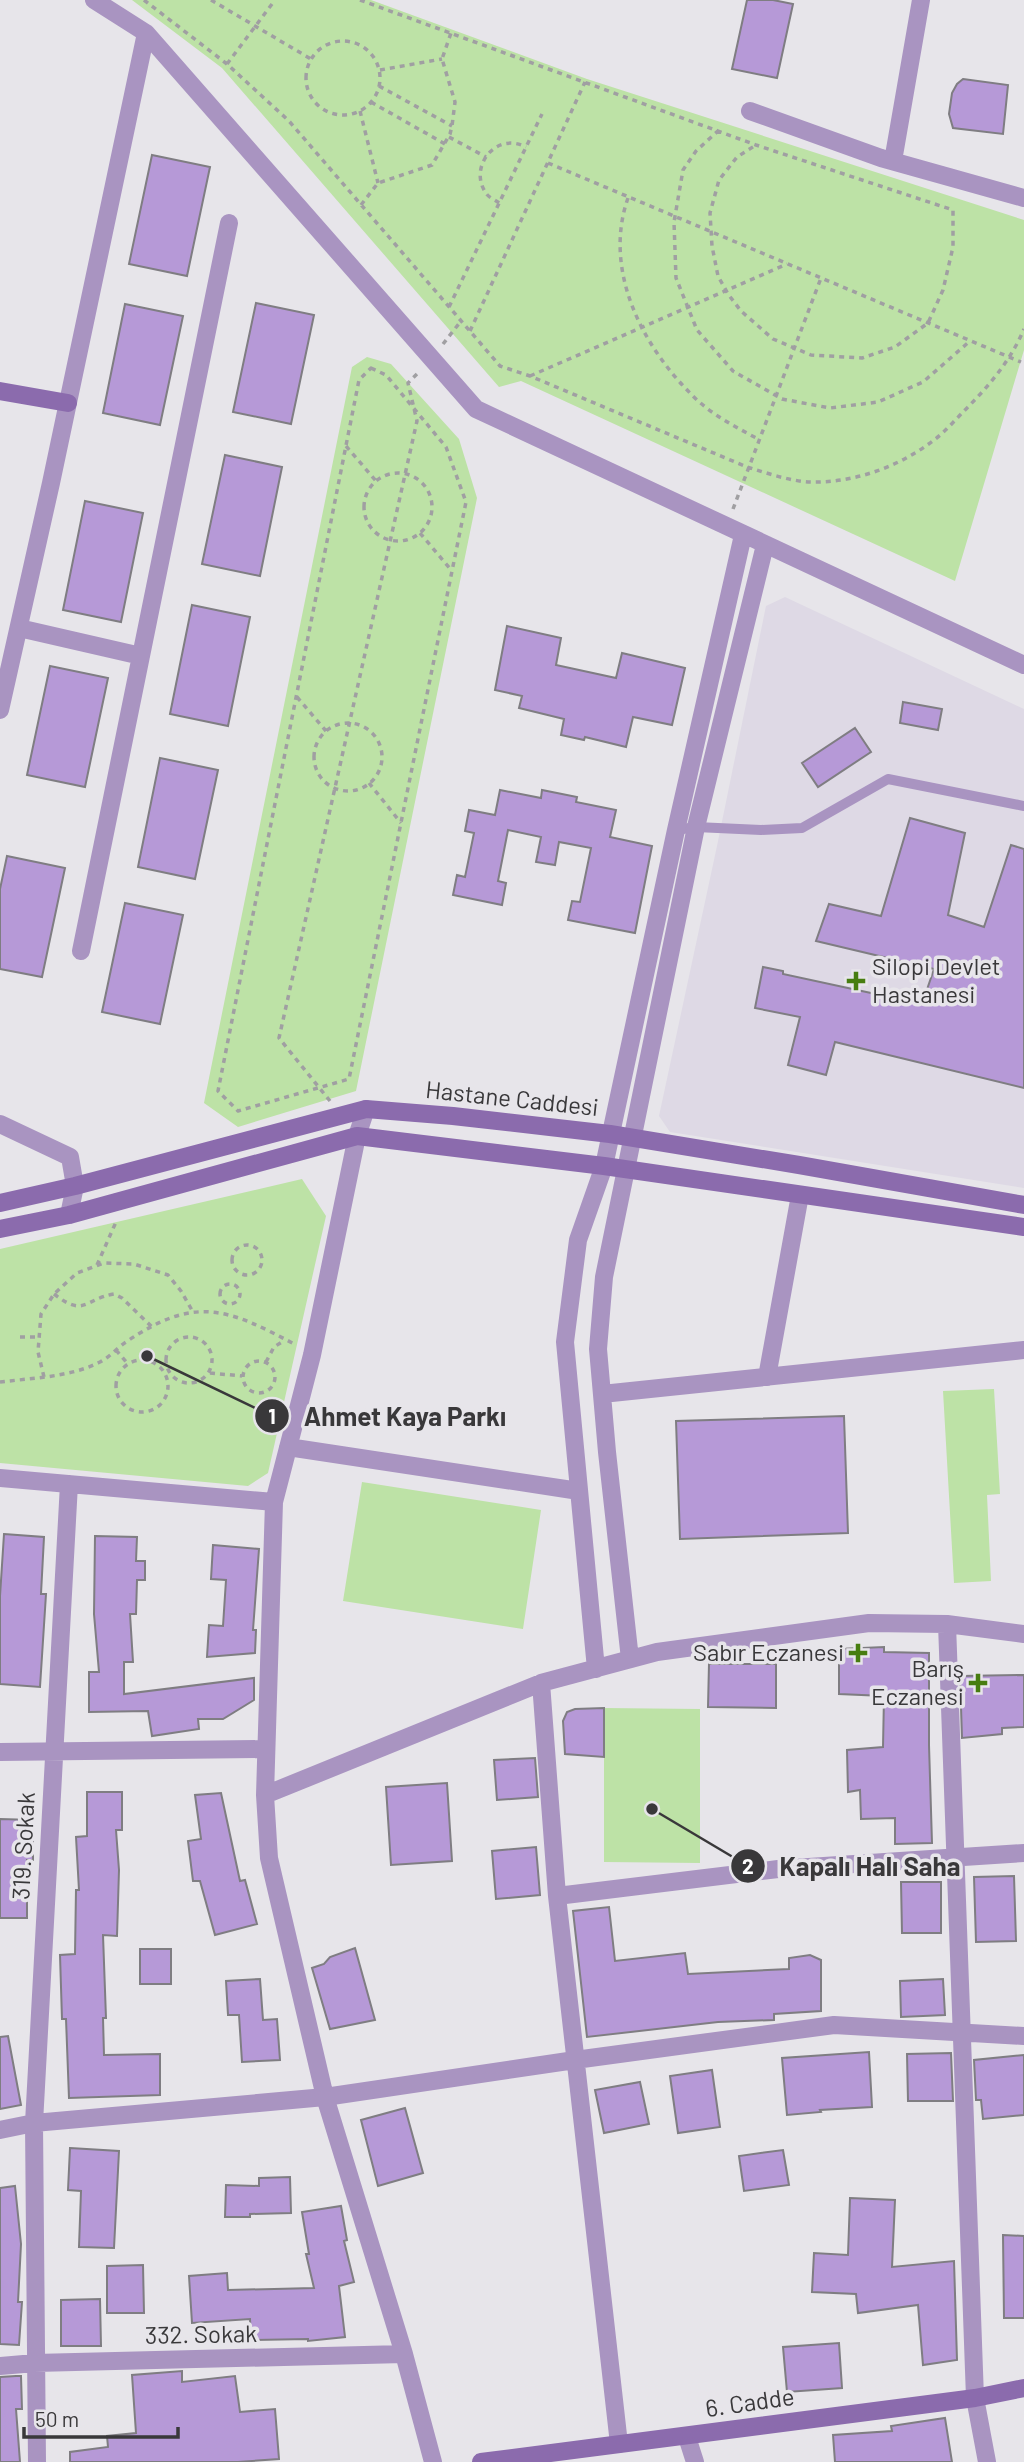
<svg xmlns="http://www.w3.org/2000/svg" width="1024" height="2462" viewBox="0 0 1024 2462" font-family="Barlow,sans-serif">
	<rect width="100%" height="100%" fill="#e7e5ea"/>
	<path fill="#ded9e5" d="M785,597L1024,709V1188L670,1132L659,1116L717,846L766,606Z"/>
	<path fill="#bde2a6" d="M132,0H371L587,79L1024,220V350L955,581L521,381L499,387L222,68Z
		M367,357L391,364L459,439L477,498L356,1091L238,1127L204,1103L352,367Z
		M302,1179L326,1216L268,1473L248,1486L0,1463V1249Z
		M994,1389L1000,1494L987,1495L991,1581L954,1583L943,1391Z
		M362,1482L541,1510L523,1629L343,1601Z
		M604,1708L700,1709V1863L604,1862Z"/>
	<path fill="#b699d7" stroke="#7f7d82" stroke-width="2" d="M747,0H773L793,4L777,78L732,69Z
		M963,79L1008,85L1003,134L953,128L949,114L952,93L957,84Z
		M152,155L210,167L187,276L129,264Z
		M256,303L314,315L291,424L233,412Z
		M125,304L183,316L160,425L103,413Z
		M225,455L282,467L260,576L202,564Z
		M85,501L143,513L121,622L63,610Z
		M192,605L250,617L228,726L170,714Z
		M507,626L561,638L556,665L616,678L622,653L685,668L672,725L633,717L626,747L585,737L584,740L561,735L564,719L519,708L522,696L495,690Z
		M50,666L108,678L85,787L27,775Z
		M903,702L942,709L938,730L900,723Z
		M855,728L871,752L818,787L802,763Z
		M160,758L218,770L195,879L138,867Z
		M500,790L541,798L542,790L577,797L576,802L616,810L610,837L652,846L635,933L568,920L572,901L580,902L591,848L559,842L555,865L536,862L541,837L508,830L498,881L506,883L502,905L453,895L457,875L465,877L474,833L465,831L469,810L495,815Z
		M910,818L965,833L948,915L984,927L1011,845L1024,849V1088L835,1042L826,1075L788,1065L800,1017L755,1008L763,967L783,971V974L922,1004L934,969L816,941L829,904L881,916Z
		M7,856L65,868L42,977L0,969V889Z
		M125,903L183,915L160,1024L102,1012Z
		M844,1416L848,1533L680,1539L676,1421Z
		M4,1534L44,1537L41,1594H46L40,1687L0,1684V1596Z
		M95,1536L137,1537L136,1561H145V1580H137L136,1614H130L133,1662H124V1694L254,1678V1700L223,1719H198L199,1729L152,1736L148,1711L89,1712V1672H99L94,1614Z
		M213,1545L259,1549L253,1630H256L255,1653L207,1657L209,1625L223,1626L226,1580L211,1579Z
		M884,1647V1652L929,1653V1745L932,1843L895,1844V1818L861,1819L860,1790L848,1792L847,1750L883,1747L884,1696L839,1694V1649Z
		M709,1664H776V1708L708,1707Z
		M1024,1675V1727L1002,1728V1734L962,1738L960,1676Z
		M604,1708V1757L565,1754L563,1721L567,1712L575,1709Z
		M535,1758L538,1797L497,1800L494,1760Z
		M447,1783L452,1861L391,1865L386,1787Z
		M87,1792H122V1830H116L119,1870L117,1936L103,1935L106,2018H103L104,2055L160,2054V2095L69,2098L66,2019H62L60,1955L75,1954L76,1890H79L76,1837L87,1836Z
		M221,1793L240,1881L245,1880L257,1924L215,1935L200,1881H193L188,1841L201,1839L195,1795Z
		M0,1819L33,1820V1860H27V1918H0Z
		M536,1847L540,1895L496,1899L492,1851Z
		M1014,1876L1016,1941L976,1942L974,1877Z
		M901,1882H941V1933H902Z
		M609,1907L615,1961L685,1953L688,1974L789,1969V1958L810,1955L821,1960V2011L774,2014V2020L718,2022L587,2037L573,1911Z
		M355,1948L375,2020L330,2029L312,1968L324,1964L330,1957Z
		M140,1949H171V1984H140Z
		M260,1979L263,2020L277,2019L280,2060L242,2062L239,2015H228L226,1981Z
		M943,1979L945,2015L901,2017L900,1981Z
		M8,2036L21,2105L0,2109V2037Z
		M869,2052L872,2107L820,2110L821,2112L787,2115L782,2058Z
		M951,2053L953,2101H908L907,2054Z
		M1024,2055V2115L983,2119L981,2100H976L974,2060Z
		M712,2070L720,2127L678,2133L670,2076Z
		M640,2082L649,2124L604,2133L595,2090Z
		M405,2108L423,2173L378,2186L361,2120Z
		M70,2148L119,2151L114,2248L79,2247L81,2191L68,2190Z
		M783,2150L789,2185L744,2191L739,2156Z
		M290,2177L291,2213L250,2214V2217H225L226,2185L259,2186V2178Z
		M15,2186L21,2244L18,2302H22L19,2345L0,2344V2188Z
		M850,2198L895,2200L892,2267L954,2261L957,2360L923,2365L918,2305L858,2313L856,2294L812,2292L814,2253L848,2255Z
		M341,2206L347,2240L344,2241L354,2282L339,2286L345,2337L308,2341V2339L251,2340L250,2319L192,2323L189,2276L227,2273L228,2290L314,2288L306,2254H309L302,2212Z
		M1003,2235L1024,2236V2318H1004Z
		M143,2265L144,2313H107V2266Z
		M100,2299L101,2346H61V2300Z
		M839,2343L842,2388L787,2392L783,2347Z
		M182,2371V2382L235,2376L240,2412L275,2409L279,2459L238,2462H70V2452L108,2447L107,2436L136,2433L132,2375Z
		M16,2376H21L22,2409H16L20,2462H0V2377Z
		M945,2418L952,2462H835L833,2435L892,2431L891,2426Z"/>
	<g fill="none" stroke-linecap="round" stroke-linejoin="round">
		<path stroke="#a09fa2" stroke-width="3.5" stroke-dasharray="5 5" stroke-linecap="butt" d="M144,0L227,64L289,121L500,366L530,376L747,467C767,473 789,481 810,482C854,483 899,467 934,440C945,432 955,420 965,410C989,386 1011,360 1024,329
			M211,0L311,59
			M360,0L756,145L953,210V247L943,290L928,323L895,347L862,358L811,355L773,339L741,311L728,294L718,276L712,246L710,213L719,180L737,157L756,145
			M306 78a37 37 0 1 1 74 0a37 37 0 1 1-74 0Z
			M227,64L275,0
			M380,70L442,59
			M379,86L452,126
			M371,102L445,144
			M360,111L378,183
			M719,130L696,151L683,170L674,222L676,278L697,330L733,371L782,399L830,408L878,402L923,382L970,341
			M449,137L486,157
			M548,163L1021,362
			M628,198C603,269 641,344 691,394C710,414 734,426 758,439
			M499,203C495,200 488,197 486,193C468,168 495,131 526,147
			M361,205L378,183L432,165L450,134L452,126L455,102L442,59L451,33
			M449,307L542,114
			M470,331L585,82
			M443,344L461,321
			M371,368L386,375L446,447L466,502L349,1079L238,1111L218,1091L359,380Z
			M530,376L787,264
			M346,446L376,481
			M364 507a34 34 0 1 1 68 0a34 34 0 1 1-68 0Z
			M733,509L821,278
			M420,533L452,571
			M297,697L326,731
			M314 757a34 34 0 1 1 68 0a34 34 0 1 1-68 0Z
			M369,783L401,823
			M330,1101L279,1038L417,421L408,383L420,371
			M232 1260a15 15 0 1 1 30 0a15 15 0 1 1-30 0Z
			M97,1265L116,1222
			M220 1294a10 10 0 1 1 20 0a10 10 0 1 1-20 0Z
			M54,1294C85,1318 84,1299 114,1294L122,1298L152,1327
			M20,1337H39
			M166 1360a23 23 0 1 1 46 0a23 23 0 1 1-46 0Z
			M116,1350L128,1364
			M116 1386a26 26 0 1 1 52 0a26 26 0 1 1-52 0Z
			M243 1377a16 16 0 1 1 32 0a16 16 0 1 1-32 0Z
			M266,1362L274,1347L285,1340
			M210,1373L242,1376
			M44,1377L38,1352L41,1314L54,1294L77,1273L104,1263L134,1264L168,1275L181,1291L193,1312
			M0,1382C33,1378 71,1377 100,1362C110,1357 117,1348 126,1342C195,1295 227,1308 296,1345"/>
		<path stroke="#a994c1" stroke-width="10" d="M676,830L696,827L761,830L802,828L888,779L1024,806"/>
		<path stroke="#a994c1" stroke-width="18" d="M94,0L146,33L476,409L1024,665
			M750,111L881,158L1024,198
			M893,161L921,0
			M19,628L141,656
			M0,710L51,483L146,33
			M81,951L229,223
			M366,1109L357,1136L312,1355L274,1502L265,1795L269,1858L325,2097L404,2354L433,2462
			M0,1124L70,1157L75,1186L69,1215
			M767,1377L800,1195
			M602,1394L1024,1350
			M288,1447L579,1491
			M0,1478L274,1502
			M947,1624L975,2398L987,2462
			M630,1659L607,1452L598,1349L604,1277L696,827L765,545
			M596,1669L565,1342L578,1240L604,1166L676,830L743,535
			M541,1683L557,1896L619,2444
			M0,1752L266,1749
			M265,1795L541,1683L657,1652L869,1623L947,1624L1024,1634
			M557,1896L778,1869L1024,1853
			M0,2130L34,2123L325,2097L575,2060L834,2025L1024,2036
			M0,2366L35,2363L404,2354
			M687,2437L695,2462
			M37,2462L34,2123L69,1484"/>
		<path stroke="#8b6bad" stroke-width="18" d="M0,391L68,403
			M0,1203L75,1186L366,1109L453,1116L610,1134L799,1165L1024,1205
			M0,1229L69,1215L357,1136L604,1166L1024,1227
			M481,2462L975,2398L1024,2388"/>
	</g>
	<g fill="#477d10" stroke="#e7e5ea" stroke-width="2.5">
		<path d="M852.5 970.5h7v7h7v7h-7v7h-7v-7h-7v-7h7z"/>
		<path d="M854.5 1642.5h7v7h7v7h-7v7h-7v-7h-7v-7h7z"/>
		<path d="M974.5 1672.5h7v7h7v7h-7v7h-7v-7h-7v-7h7z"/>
	</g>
	<g text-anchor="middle" stroke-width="7" stroke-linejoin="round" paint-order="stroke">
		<g font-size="24" fill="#39383a" stroke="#e7e5ea" text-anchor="end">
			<text x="872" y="975" text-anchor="start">Silopi Devlet<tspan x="872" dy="28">Hastanesi</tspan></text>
			<text x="844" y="1661">Sabır Eczanesi</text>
			<text x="964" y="1677">Barış<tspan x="964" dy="28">Eczanesi</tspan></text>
		</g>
		<g font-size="24" fill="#39383a" stroke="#e7e5ea">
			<text transform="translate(512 1099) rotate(6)" y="8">Hastane Caddesi</text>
			<text transform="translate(24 1846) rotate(-87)" y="8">319. Sokak</text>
			<text transform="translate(201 2335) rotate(-1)" y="8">332. Sokak</text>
			<text transform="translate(750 2403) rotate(-8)" y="8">6. Cadde</text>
		</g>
	</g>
	<path fill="none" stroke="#39383a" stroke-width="2.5" d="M147 1356L272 1416M652 1809L748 1866"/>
	<g fill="#39383a" stroke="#e7e5ea" stroke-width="2.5">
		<circle cx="147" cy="1356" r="7"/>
		<circle cx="652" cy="1809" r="7"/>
		<circle cx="272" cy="1416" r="18"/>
		<circle cx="748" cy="1866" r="18"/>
	</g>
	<g font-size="21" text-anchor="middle" font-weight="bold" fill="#fff">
		<text x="272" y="1424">1</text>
		<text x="748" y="1874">2</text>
	</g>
	<g font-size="26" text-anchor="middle" font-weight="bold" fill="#39383a" stroke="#e7e5ea" stroke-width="7" stroke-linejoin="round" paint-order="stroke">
		<text x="405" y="1426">Ahmet Kaya Parkı</text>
		<text x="870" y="1876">Kapalı Halı Saha</text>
	</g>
	<path d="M24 2427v10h154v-10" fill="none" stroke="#39383a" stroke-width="3.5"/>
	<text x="35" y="2427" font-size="21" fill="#39383a" stroke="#e7e5ea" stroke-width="5" paint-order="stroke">50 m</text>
</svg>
